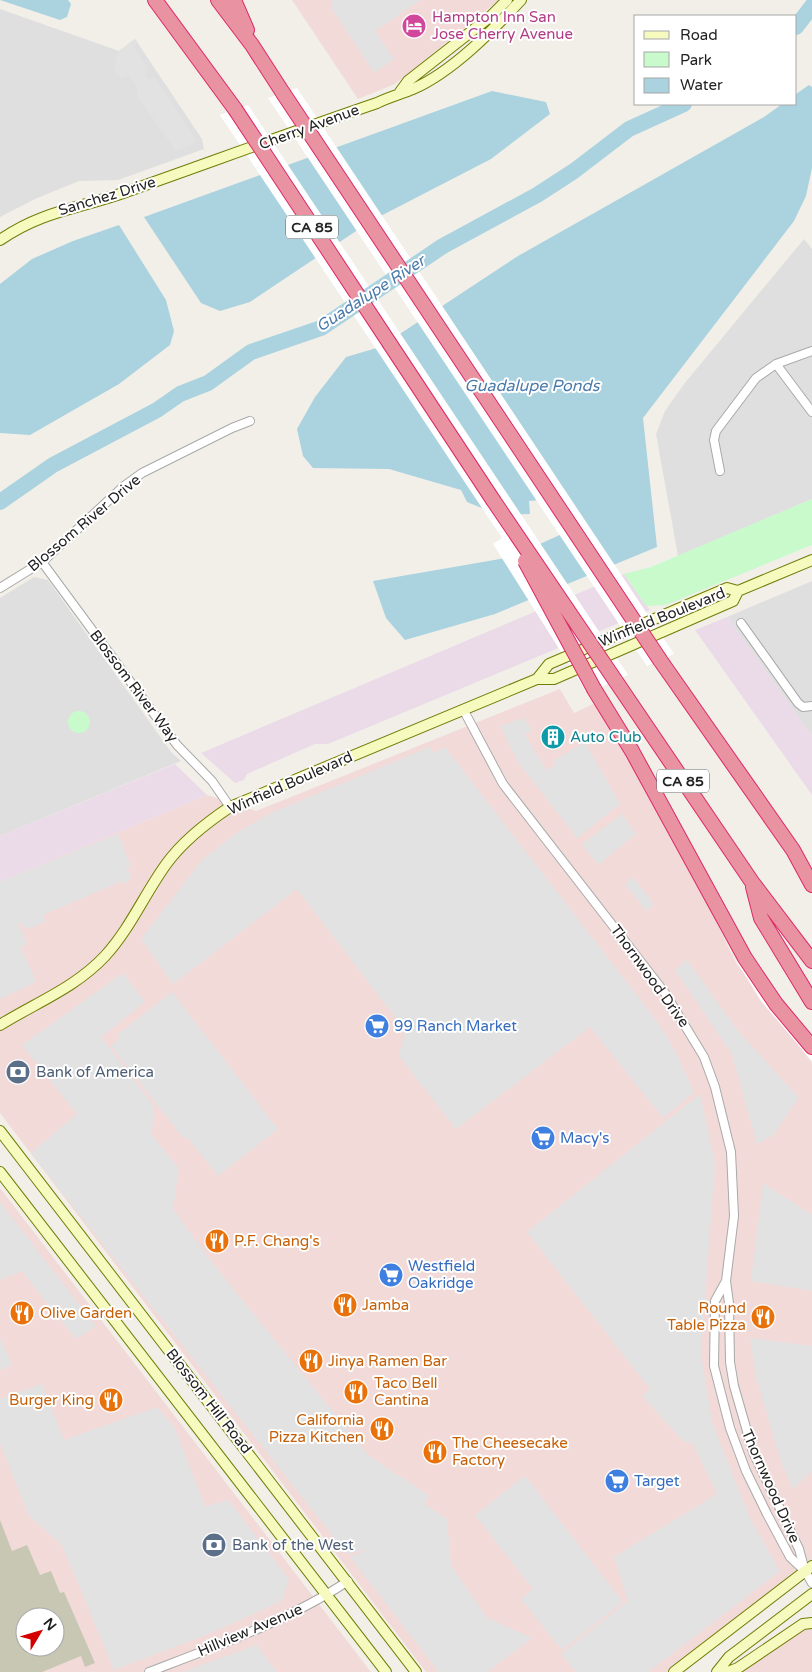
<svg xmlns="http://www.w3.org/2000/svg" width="812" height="1672" viewBox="0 0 812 1672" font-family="'Varela Round',sans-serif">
	<rect width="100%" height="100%" fill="#f2efe9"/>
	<path fill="#e0dfdf" d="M0,9L119,51L135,39L202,139L204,149L118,180L79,181L35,199L0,217Z
		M804,239L812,249V499L678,556L656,434L665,411L684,384Z
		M34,577L48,580L171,752L181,761L0,836V598Z
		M812,581V736L727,617Z"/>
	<path fill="#f2dad9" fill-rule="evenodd" d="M292,0H499L395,84L358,99Z
		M560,689L574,713L593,704L634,750L736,963L812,1063V1566L674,1672H426L0,1113V882L207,795L256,811Z
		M0,1188L371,1672H0ZM25,1617H55V1647H25Z
		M812,1626V1672H734L801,1629Z"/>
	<path fill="#ebdbe8" d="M624,574L650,610L328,744H315L247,774L244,780L235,783L201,753Z
		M727,617L812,736V795L695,630Z
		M175,764L207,795L0,882V836Z"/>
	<path fill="#c7c7b4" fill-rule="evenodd" d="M0,1520L12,1551L27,1545L40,1575L51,1571L60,1593L64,1592L95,1663L85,1667L81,1656L42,1672H0ZM25,1617H55V1647H25Z"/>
	<path fill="#c8facc" d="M812,499V545L666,605L646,606L624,574L651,567Z
		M68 722a11 11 0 1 1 22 0a11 11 0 1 1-22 0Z"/>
	<path fill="#e2e2e2" d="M331,0H421L375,31L394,59L374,73L330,6L333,4Z
		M135,39L138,43L134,47L147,68L145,75L150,80L154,77L197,141L191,145L176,151L138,97L136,85L128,75L122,79L114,68L119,51Z
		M524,718L532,730L525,735L546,770L555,765L553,761L585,742L620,804L577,838L518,762L500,726Z
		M430,747L433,753L445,747L659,1024L675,1051L694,1092L663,1118L590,1027L456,1129L399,1056L405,1030L297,889L173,984L141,939L202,860L238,832L271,813Z
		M622,814L636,834L598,865L582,844Z
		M118,834L131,866L125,869L132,874L127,884L122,881L43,915L45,922L27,929L21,923L13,926L19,925L27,944L21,947L36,982L0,999V882Z
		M633,877L654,904L646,911L625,884Z
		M687,960L738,1031L799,1098L773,1135L757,1144L732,1054L675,970Z
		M123,973L145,1002L101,1037L154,1106L152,1135L179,1169L173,1209L213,1264L369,1456L430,1496L424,1504L447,1519L451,1565L487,1618L532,1638L487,1672H439L350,1557L372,1548L347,1554L31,1153L77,1114L22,1045Z
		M172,992L278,1129L218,1176L187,1137L184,1139L111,1046L119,1039L117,1035Z
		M700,1094L715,1164L701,1353L712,1422L750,1518L780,1571L648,1672H576L561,1654L628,1601L614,1557L717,1494L693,1444L683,1441L642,1396L650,1389L527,1232Z
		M763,1183L812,1215V1291L751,1281Z
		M0,1202L96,1326L76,1339L22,1271L0,1280Z
		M0,1338L12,1365L0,1370Z
		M750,1338L812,1346V1471L793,1489L781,1462L756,1377Z
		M42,1384L64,1440L157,1407L175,1428L205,1507L228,1500L289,1579L282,1601L206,1635L114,1670L62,1545L29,1516L0,1444V1399Z
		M525,1476L623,1602L562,1650L521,1599L533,1589L475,1515Z
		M256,1644L277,1672H183L256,1645Z"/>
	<path fill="#aad3df" d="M0,0H68L71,4L67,17L60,20Z
		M809,85L812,87V168L806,196L794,221L643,418L657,547L495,614L405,640L386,618L373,581L511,557L573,529L580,513C567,501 547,499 529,501L530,514L499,515L467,502L461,490L389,469L313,468L303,456L297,429L315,397L346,357L380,347L518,256L764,117L782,104H796V94Z
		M492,91L546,102L550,114L491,159L371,221L250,302L220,311L201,303L144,217Z
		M119,225L166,300L174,331L170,345L119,384L30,435L0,433V284L32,259L73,241Z"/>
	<path fill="#fff" d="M297,88L674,654L647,666L268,98Z
		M248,105L628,675L587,693L493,544L502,538L220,115Z
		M752,954L782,1000L812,1036V1061L761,1001L737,962Z"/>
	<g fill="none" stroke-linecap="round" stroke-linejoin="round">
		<path stroke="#aad3df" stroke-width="16" d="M796,27L812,6
			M0,502L53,465L157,410L180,394L208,383L251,352L321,328L443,246L537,195L574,171L629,129L684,104"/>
		<defs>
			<path id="street" d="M776,364L812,412
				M720,471L714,440L716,431L756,378L776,364L812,351
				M42,562L177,745L212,781L230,807
				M0,588L42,562L124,486L142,473L232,428L250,421
				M741,623L798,703L803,707L812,706
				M463,709L503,784L665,993L704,1057L715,1087L731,1152L734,1216L726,1281L729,1303L730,1362L734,1386L753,1452L799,1549L805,1571L812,1583
				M726,1281L715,1301L714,1366L730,1428L746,1471L767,1514L790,1557L805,1571
				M149,1672C214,1647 290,1620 348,1581"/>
			<path id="secondary" d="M400,92L408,81L491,16L507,0
				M0,240C42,211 77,209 123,193C208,163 292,132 377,103C389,97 401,94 413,89C452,72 492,31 521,0
				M537,679L549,664L727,588L738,591L812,560
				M0,1025C37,1002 75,988 105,956C130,929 145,893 167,863C184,840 206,823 230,807L537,679H554L733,601L738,591
				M0,1131L416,1672
				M0,1172L386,1672
				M674,1672L812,1566
				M717,1672L729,1657L812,1594
				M728,1672L738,1668L803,1624L812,1623"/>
			<path id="highway" d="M155,0L235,109
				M218,0L252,45L283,93
				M234,0L247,30
				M390,344L493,500
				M660,660L793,850L812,885
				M615,680L752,882L812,961
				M594,689L632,751L745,958L776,1004L812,1047
				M753,887L761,918L812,1002"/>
		</defs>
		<use href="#street" stroke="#a9a9a9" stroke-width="10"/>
		<use href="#secondary" stroke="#707d05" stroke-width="12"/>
		<use href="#highway" stroke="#dc2a67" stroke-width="16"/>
		<use href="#street" stroke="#fff" stroke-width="8"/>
		<use href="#secondary" stroke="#f7fabf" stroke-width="10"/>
		<use href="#highway" stroke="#e892a2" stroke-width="14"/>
		<defs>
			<path id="highway-bridge" d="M283,93L660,660
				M235,109L390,344
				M493,500L615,680
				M525,561L594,689"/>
		</defs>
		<use href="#highway-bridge" stroke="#dc2a67" stroke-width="16" stroke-linecap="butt"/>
		<use href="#highway-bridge" stroke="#e892a2" stroke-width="14"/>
	</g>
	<defs>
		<symbol id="hotel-disc" viewBox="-11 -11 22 22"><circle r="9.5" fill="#d1479c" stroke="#fff"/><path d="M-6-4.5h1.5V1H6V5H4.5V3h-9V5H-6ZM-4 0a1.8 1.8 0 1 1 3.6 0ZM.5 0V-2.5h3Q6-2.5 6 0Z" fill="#fff"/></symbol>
		<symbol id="building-disc" viewBox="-11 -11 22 22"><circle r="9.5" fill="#0f9aa8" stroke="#fff"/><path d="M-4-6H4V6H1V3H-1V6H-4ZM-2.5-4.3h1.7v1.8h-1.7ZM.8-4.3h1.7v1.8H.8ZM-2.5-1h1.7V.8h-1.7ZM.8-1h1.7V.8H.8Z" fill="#fff"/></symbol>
		<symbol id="supermarket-disc" viewBox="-11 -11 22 22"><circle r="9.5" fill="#3f7fe0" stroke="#fff"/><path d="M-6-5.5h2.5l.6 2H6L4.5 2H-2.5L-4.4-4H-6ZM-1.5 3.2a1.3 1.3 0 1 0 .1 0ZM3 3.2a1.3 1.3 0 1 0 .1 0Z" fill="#fff"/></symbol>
		<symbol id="bank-disc" viewBox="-11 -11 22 22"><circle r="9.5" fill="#5c6f8a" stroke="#fff"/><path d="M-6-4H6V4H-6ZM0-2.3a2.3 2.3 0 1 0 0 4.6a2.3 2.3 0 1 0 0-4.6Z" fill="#fff"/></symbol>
		<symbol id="restaurant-disc" viewBox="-11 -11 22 22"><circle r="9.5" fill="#e8710a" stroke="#fff"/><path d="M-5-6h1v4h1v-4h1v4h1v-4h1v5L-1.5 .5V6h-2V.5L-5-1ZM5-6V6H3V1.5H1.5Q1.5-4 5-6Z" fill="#fff"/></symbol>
	</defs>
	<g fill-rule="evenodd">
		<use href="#hotel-disc" x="400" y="12" width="28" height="28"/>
		<use href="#building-disc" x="539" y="723" width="28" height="28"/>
		<use href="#supermarket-disc" x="363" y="1012" width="28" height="28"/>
		<use href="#bank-disc" x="4" y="1058" width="28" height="28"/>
		<use href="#supermarket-disc" x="529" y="1124" width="28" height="28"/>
		<use href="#restaurant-disc" x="203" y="1227" width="28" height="28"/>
		<use href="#supermarket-disc" x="377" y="1261" width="28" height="28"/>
		<use href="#restaurant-disc" x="331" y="1291" width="28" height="28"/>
		<use href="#restaurant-disc" x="8" y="1299" width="28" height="28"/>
		<use href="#restaurant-disc" x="749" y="1303" width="28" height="28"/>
		<use href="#restaurant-disc" x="297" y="1347" width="28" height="28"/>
		<use href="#restaurant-disc" x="342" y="1378" width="28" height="28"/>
		<use href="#restaurant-disc" x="97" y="1386" width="28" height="28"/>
		<use href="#restaurant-disc" x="368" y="1415" width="28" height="28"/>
		<use href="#restaurant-disc" x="421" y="1438" width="28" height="28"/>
		<use href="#supermarket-disc" x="603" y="1467" width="28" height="28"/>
		<use href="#bank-disc" x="200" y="1531" width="28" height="28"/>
	</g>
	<g text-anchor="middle" stroke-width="4" stroke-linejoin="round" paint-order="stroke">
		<g fill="#fff" stroke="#646464" stroke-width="1">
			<rect x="286" y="215.5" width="52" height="23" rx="4"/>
			<rect x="657" y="769.5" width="52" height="23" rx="4"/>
		</g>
		<g font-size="14" font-weight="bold" fill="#222">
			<text x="312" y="232">CA 85</text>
			<text x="683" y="786">CA 85</text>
		</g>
		<g font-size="15" fill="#b23c85" stroke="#fff" text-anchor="start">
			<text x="432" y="22">Hampton Inn San<tspan x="432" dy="17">Jose Cherry Avenue</tspan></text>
		</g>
		<g font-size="15" fill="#222" stroke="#fff">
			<text transform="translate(309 127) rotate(-20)" y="5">Cherry Avenue</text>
			<text transform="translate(107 196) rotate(-17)" y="5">Sanchez Drive</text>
			<text transform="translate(84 523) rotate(-40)" y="5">Blossom River Drive</text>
			<text transform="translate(662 617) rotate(-22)" y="5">Winfield Boulevard</text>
			<text transform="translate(134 686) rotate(53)" y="5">Blossom River Way</text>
			<text transform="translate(290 783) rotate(-24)" y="5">Winfield Boulevard</text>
			<text transform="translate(650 976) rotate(54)" y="5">Thornwood Drive</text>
			<text transform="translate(209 1401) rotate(52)" y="5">Blossom Hill Road</text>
			<text transform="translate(771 1486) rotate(66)" y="5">Thornwood Drive</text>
			<text transform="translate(250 1630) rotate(-23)" y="5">Hillview Avenue</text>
		</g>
		<g font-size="15" fill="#0d838f" stroke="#fff" text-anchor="start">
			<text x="570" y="742">Auto Club</text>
		</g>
		<g font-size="15" fill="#366cbe" stroke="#fff" text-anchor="start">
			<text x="394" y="1031">99 Ranch Market</text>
			<text x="560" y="1143">Macy's</text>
			<text x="408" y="1271">Westfield<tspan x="408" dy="17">Oakridge</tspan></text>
			<text x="634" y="1486">Target</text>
		</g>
		<g font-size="15" fill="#4e5e75" stroke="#fff" text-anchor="start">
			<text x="36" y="1077">Bank of America</text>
			<text x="232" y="1550">Bank of the West</text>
		</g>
		<g font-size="15" fill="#c56008" stroke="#fff" text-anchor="start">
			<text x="234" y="1246">P.F. Chang's</text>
			<text x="362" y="1310">Jamba</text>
			<text x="746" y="1313" text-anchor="end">Round<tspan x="746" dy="17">Table Pizza</tspan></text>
			<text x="40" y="1318">Olive Garden</text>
			<text x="328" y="1366">Jinya Ramen Bar</text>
			<text x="374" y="1388">Taco Bell<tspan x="374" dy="17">Cantina</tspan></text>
			<text x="94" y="1405" text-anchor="end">Burger King</text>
			<text x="364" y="1425" text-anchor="end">California<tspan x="364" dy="17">Pizza Kitchen</tspan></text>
			<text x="452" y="1448">The Cheesecake<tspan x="452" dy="17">Factory</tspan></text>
		</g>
		<g font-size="16" font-style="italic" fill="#4a7aab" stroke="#fff">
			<text transform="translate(370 293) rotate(-33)" y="6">Guadalupe River</text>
			<text x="532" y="391">Guadalupe Ponds</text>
		</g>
	</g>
	<rect x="634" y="15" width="162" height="90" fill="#ffffff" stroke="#a7a7a7"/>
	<rect x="644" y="31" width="25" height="8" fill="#f7fabf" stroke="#a7a7a7"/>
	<text x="680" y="40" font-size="15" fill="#222222">Road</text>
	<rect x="644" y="52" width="25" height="15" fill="#c8facc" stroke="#a7a7a7"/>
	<text x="680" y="65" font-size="15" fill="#222222">Park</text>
	<rect x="644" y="78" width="25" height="15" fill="#aad3df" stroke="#a7a7a7"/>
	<text x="680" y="90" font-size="15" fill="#222222">Water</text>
	<g transform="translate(40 1632) rotate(52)"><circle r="24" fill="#ffffff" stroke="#a7a7a7"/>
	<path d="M0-4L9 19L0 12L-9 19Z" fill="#d40000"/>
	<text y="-8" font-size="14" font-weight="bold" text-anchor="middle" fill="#222222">N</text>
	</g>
</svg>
